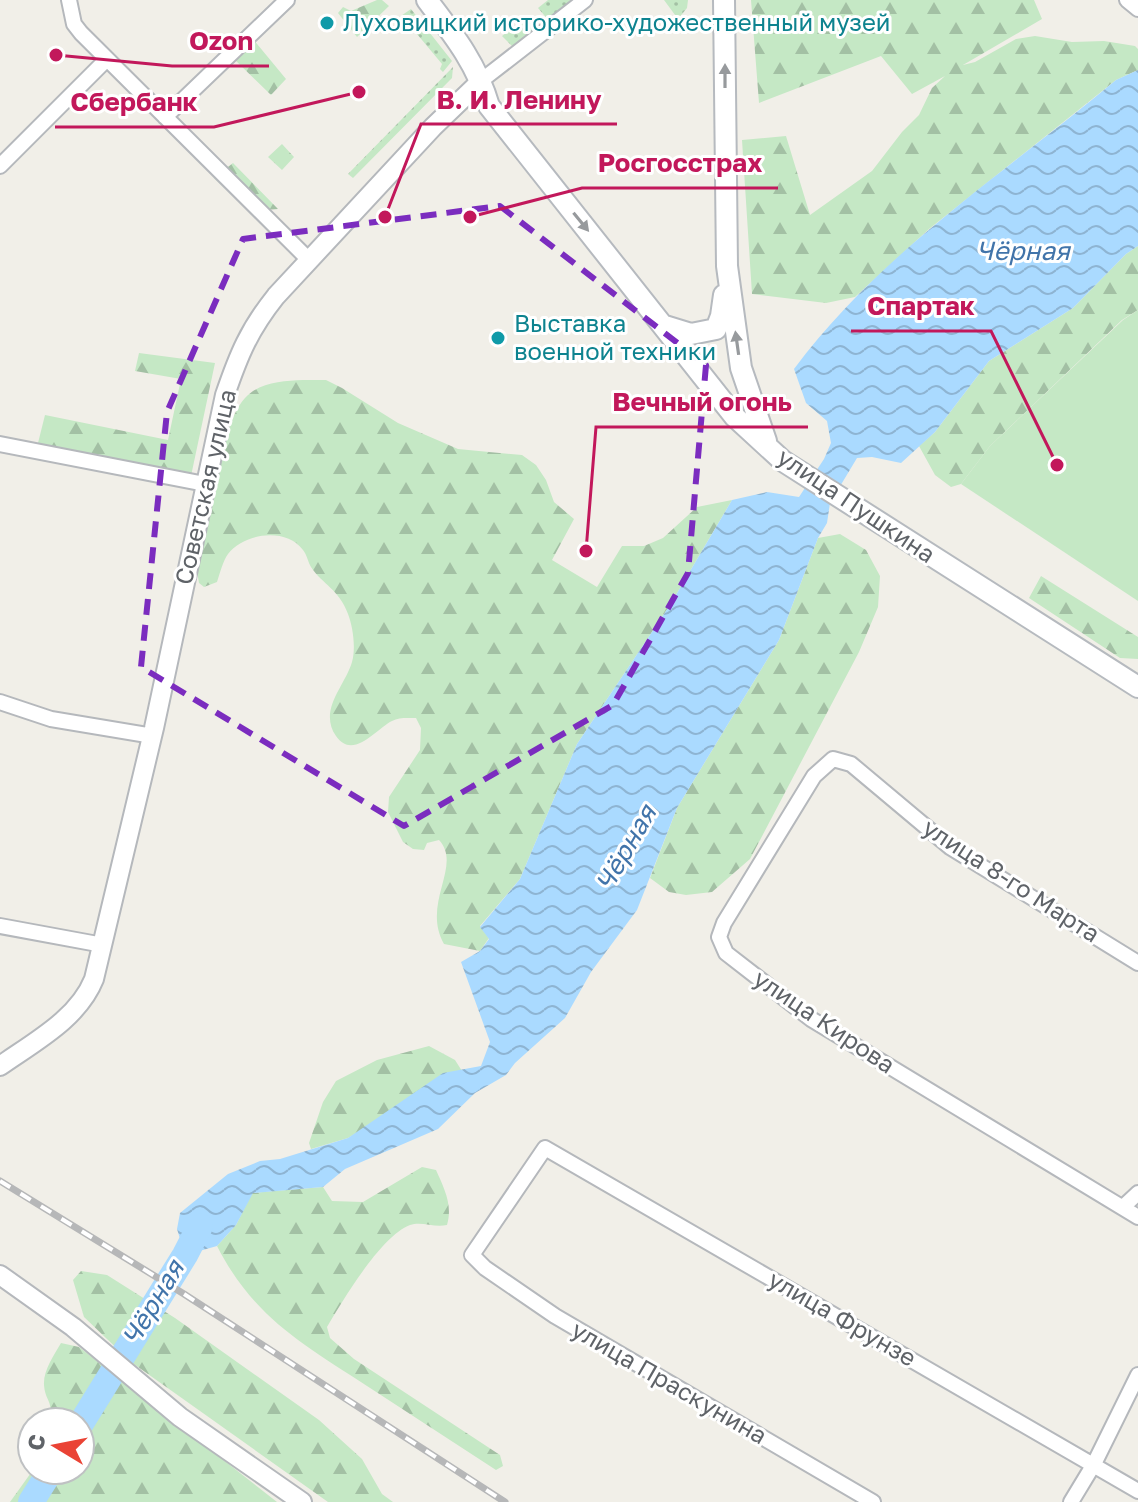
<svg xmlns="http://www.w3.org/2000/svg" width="1138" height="1502" viewBox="0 0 1138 1502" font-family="'Golos Text',sans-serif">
	<defs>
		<pattern id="grass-dots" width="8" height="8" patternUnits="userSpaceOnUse" patternTransform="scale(2)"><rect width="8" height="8" fill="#c5e8c5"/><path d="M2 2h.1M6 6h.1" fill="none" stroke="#a3c0a4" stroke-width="1.8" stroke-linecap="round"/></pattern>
		<pattern id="forest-firs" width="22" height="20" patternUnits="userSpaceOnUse" patternTransform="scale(2)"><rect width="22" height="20" fill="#c5e8c5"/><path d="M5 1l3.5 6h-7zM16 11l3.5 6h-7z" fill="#a3c0a4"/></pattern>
		<pattern id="water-waves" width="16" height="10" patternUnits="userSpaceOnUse" patternTransform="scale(2)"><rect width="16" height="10" fill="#aadaff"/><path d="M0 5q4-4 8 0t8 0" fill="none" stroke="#8eb4d2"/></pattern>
	</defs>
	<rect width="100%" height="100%" fill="#f1efe8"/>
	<path fill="url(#grass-dots)" d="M548,0H581L550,22L538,8Z
		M664,0H688L687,8L678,19Z
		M411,9L452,61L443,72L440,69L442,64L407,22L399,25L395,20Z
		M526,17L532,18L541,29L515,49L502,36Z
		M453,67L452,78L353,178L348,174Z"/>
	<path fill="url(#forest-firs)" d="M377,0H382L389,6L357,37L338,13L343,7L351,11Z
		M751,0H1034L1042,19L963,65L975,62L1016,39L1035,36L1072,42L1104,41L1135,46L1138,49V70L1116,80L929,229L855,297L826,303L752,294L742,140L786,136L810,215L872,171L902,132L919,115L932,88L945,76L912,94L881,56L759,103Z
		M253,39L286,79L271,95L234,59Z
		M282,144L294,157L282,170L268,157Z
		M233,163L278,209L249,211L214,178Z
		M1138,246V310L1122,320L990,446L961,484L951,487L935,475L919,446L935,432L989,361L1073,308L1126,254Z
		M139,353L215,363L191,476L38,443L45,415L168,440L181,379L135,371Z
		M303,380H326L342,388L398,423L458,449L522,455L536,465L546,480L554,502L574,519L552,560L597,587L622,546H644L663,538L697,507L732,500L670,605L577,744L520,879L480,926L489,938L480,951L444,944C421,903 463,866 439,840L427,843L424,850L413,849L403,842L388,812L389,797L420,750L421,728L416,718C408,718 399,717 392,721C377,728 353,761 336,736C318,710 345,686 352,662C356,648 353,627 348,614C339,589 323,585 311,567C308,562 307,555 303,550C286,527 244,533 228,554C223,561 220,573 217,582L204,587L199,583L196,565C205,527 221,423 245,398C259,382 283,381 303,380Z
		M840,534L866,550L880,576L878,607L859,652L750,859L712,892L686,895L669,892L650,878L677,808L779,640L818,538Z
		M1041,576L1138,637V659L1120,658L1029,598Z
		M429,1046L455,1060L462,1071L348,1138L311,1149L309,1143L323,1102L336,1081L377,1060Z
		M422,1167L436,1170C444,1188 453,1205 447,1225C434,1228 422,1221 410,1225C381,1236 343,1300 327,1327L330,1338L354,1359L500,1455L503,1466L496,1470C453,1442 410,1414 367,1386C303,1344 254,1318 217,1246L236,1225L252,1193L323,1187L332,1201L363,1202Z
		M81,1271L107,1275L175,1318L319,1420L362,1459L382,1494L393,1502H328L131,1362L84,1317L73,1280Z
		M61,1343L79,1347L277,1502H10L33,1470H80V1422H48C55,1401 45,1402 44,1385C43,1371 54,1355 61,1343Z"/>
	<path fill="#c5e8c5" d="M1138,310V601L961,484L990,446L1123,320Z"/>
	<path fill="url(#water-waves)" d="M1138,70V246L1126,254L1073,308L989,361L935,432L901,463L872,457L857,458L830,503L827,523L818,538L779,640L677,808L637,910L591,972L565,1018L515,1063L506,1075L475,1093L438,1129L345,1169L323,1187L253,1193L236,1225L217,1246L185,1255L177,1229L180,1213L228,1174L260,1161L280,1159L348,1138L443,1073L481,1066L490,1042L461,962L480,951L489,939L480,927L520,879L577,744L670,605L732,500L767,492L799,497L824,459L831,443L827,421L806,403L794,369C881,252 1005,173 1116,80Z"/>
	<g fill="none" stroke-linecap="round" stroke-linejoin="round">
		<path stroke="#aadaff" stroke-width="26" d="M80,1425L185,1255L200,1226
			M31,1502L51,1470"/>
		<defs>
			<path id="minor" d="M69,0L74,24L81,33L309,260
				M1127,0L1138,9
				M482,80L585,0
				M165,117L287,0
				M0,166L107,59
				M0,444L205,484
				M0,702L51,719L153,736
				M0,926L103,945
				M1138,963L950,847L851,764L833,759L814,776L724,923L719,937L726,953L811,1019L1138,1217
				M1123,1207L1138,1193
				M873,1502L555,1316L485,1268L472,1255L545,1148L1138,1491
				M1071,1502L1094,1464L1138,1375"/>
			<path id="tertiary" d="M0,1066C34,1042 78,1019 94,979L154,728L225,395C239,354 249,330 276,296L433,127L482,80
				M0,1275L73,1327L180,1417L302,1502"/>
			<path id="secondary" d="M427,0C453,34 477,64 489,106L735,417L783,461L1138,687
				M724,0L727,266L741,368L766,441
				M665,326L691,334L716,329L721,316L724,295"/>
		</defs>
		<use href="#minor" stroke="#b5b8bc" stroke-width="18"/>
		<use href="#tertiary" stroke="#b5b8bc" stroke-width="22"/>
		<use href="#secondary" stroke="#b6babf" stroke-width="24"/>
		<use href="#minor" stroke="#fff" stroke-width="14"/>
		<use href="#tertiary" stroke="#fff" stroke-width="18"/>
		<use href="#secondary" stroke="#fff" stroke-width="20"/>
		<defs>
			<path id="rail" d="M0,1181L184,1294L505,1502"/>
		</defs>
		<use href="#rail" stroke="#b6b7b8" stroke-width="7"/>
		<use href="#rail" stroke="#fff" stroke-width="4" stroke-dasharray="12" stroke-linecap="butt"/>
	</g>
	<defs><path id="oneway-solid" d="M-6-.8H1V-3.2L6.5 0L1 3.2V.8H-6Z" transform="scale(2)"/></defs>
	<g fill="#979a9d">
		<use href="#oneway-solid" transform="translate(725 76) rotate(-90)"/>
		<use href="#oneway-solid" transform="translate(581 222) rotate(51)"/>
		<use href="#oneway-solid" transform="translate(737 343) rotate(-98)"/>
	</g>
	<path fill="none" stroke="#7b2cbf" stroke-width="6" stroke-dasharray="16 10" stroke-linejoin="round" d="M500,206L706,365L688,573L613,705L404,826L141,667L167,412L243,239Z"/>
	<g fill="#0f9aa8" stroke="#fff" stroke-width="3">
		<circle cx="327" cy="23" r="8"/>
		<circle cx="498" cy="338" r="8"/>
	</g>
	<g text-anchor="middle" stroke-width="6" stroke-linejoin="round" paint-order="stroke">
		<g font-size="24" fill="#0d838f" stroke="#fff" text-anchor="start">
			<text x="343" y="31">Луховицкий историко-художественный музей</text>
			<text x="514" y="332">Выставка<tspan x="514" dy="28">военной техники</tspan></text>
		</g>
		<g font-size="24" fill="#5f6368" stroke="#fff">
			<text transform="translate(206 487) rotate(-77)" y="8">Советская улица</text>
			<text transform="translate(856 506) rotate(34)" y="8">улица Пушкина</text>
			<text transform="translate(1011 881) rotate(33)" y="8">улица 8-го Марта</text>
			<text transform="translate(824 1022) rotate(34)" y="8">улица Кирова</text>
			<text transform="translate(842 1319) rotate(30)" y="8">улица Фрунзе</text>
			<text transform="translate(669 1383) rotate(30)" y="8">улица Праскунина</text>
		</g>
		<g font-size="26" font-style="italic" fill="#4174aa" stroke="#fff">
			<text x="1023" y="260">Чёрная</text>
			<text transform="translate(626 848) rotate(-60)" y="9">Чёрная</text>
			<text transform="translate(153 1303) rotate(-59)" y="9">Чёрная</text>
		</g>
	</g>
	<path fill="none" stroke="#c2185b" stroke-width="3" d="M56 55L172 66H269M385 217L421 124H617M359 92L214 127H55M470 217L582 188H778M1057 465L991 331H851M586 551L596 427H808"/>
	<g fill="#c2185b" stroke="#fff" stroke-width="3">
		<circle cx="56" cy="55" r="8"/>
		<circle cx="385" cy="217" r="8"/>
		<circle cx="359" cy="92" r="8"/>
		<circle cx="470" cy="217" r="8"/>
		<circle cx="1057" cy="465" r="8"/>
		<circle cx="586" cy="551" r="8"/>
	</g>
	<g font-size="26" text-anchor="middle" font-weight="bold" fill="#c2185b" stroke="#fff" stroke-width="6" stroke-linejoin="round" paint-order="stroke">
		<text x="221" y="50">Ozon</text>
		<text x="519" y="109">В. И. Ленину</text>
		<text x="134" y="111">Сбербанк</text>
		<text x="680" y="172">Росгосстрах</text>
		<text x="921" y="315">Спартак</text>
		<text x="702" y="411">Вечный огонь</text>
	</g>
	<g transform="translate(56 1446) rotate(280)"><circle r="38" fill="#ffffff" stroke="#bfc1c3" stroke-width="2"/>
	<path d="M0-6L14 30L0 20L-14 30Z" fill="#ea4335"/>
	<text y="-12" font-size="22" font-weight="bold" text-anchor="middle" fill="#5f6368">С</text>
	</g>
</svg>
